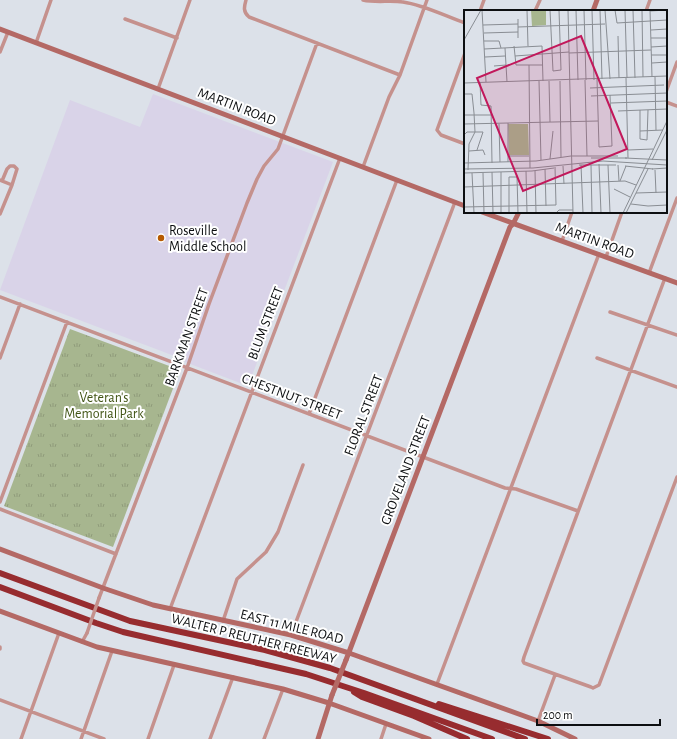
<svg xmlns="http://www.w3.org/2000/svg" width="677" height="739" viewBox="0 0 677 739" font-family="'Alegreya Sans',sans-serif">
	<defs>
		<pattern id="grass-tufts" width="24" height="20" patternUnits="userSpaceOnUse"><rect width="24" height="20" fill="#a7b68f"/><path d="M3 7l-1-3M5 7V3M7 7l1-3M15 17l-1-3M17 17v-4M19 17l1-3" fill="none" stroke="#8f9b7a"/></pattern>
	</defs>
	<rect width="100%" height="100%" fill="#dce1e9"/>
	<path fill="#d9d3e8" d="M153,94L333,162L248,386L185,362V360L0,290L70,100L140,127Z"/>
	<path fill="url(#grass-tufts)" d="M70,329L180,370L113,547L4,506Z"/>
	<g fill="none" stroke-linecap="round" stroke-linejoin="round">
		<path stroke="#c5918d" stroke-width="3.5" d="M246,0C244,7 243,12 249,17L400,75
			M363,0C376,3 390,0 403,2C424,5 445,16 465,23
			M480,11L484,0
			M535,11L540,0
			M646,11L650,0
			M125,19L177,38
			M36,43L51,0
			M0,52L8,32
			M465,53L437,130L441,135L465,144
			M158,89L190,0
			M666,92L677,62
			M666,102L677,106
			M363,167L389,97L400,75L427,0
			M0,180L12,185L0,214
			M2,181L7,169L10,166H14L17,169L12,185
			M562,241L572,212
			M606,257L622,212
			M649,273L677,198
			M665,278L524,657L523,661L524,663L591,687L593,688L599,685L677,477
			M0,297L505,488L516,489L578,511
			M610,312L677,335
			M0,358L20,304
			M597,358L677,387
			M309,414L397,180
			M0,502L67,322
			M0,509L116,554
			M99,598L187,368L209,304L247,203L257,179L264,166L278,149L317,43
			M170,609L340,158
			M223,621L237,579L266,552L278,532L303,465
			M291,635L455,202
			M82,642L87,633
			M0,647V649
			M437,684L599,254
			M0,700L104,739
			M538,721L555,675
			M21,739L59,633
			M81,739L112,651
			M148,739L174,665
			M210,739L233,677
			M264,739L283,689
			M381,739L386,724"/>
		<path stroke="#b46965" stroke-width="5" d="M593,11L597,0
			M0,29L465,206
			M482,212L677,283
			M0,549L103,588L153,605L291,635L349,653L538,721L575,739
			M0,611L97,647L283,689L329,703L429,739
			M346,660L510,227L513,224L519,212
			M318,739L332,695"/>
		<path stroke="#972c2f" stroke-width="6" d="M0,573L130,621L265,650L330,668L525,739
			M0,587L96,623L123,632L306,674L364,693L492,739
			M354,692L362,697L414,716L467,739
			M439,704L548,739"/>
		<path stroke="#c5918d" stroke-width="3.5" d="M87,633L99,598"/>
		<path stroke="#b46965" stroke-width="5" d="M332,695L346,660"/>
	</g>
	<circle fill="#b65a00" stroke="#fff" stroke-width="1.5" cx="161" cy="238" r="4"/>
	<g text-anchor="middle" stroke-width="4" stroke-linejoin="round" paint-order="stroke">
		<g font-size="14" fill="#0d0f11" stroke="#fff">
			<text transform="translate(237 106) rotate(21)" y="5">MARTIN ROAD</text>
			<text transform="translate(595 240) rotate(20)" y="5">MARTIN ROAD</text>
			<text transform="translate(265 323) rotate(-69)" y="5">BLUM STREET</text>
			<text transform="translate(186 337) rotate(-70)" y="5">BARKMAN STREET</text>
			<text transform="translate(292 396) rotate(21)" y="5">CHESTNUT STREET</text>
			<text transform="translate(363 415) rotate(-69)" y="5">FLORAL STREET</text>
			<text transform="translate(405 470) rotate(-69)" y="5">GROVELAND STREET</text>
			<text transform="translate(292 626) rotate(14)" y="5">EAST 11 MILE ROAD</text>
			<text transform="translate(254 638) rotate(14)" y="5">WALTER P REUTHER FREEWAY</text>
		</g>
		<g font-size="14" fill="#0d0f11" stroke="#fff" text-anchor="start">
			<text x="169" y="235">Roseville<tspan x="169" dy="16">Middle School</tspan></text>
		</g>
		<g font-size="14" fill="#425516" stroke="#fff">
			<text x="104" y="402">Veteran's<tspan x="104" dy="16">Memorial Park</tspan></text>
		</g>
	</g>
	<g transform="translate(464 10)">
		<rect width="203" height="203" fill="#dce1e9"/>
		<path d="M67,0H82V15L68,16ZM44,114H64L65,145H45Z" fill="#a7b68f"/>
		<path fill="none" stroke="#898d93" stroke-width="1" d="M18,0L22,72M63,0L64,36M86,0L89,61L97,60L95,0M104,0L109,203M112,0L114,70M120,0L122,70M128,0L130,70M136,0L138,69M141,0L146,69M151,0L153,13L203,10M161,0L163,68M169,0L171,68M178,0L179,67M186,0L188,67M186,1L203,0M54,9V28M19,15L54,14M54,17L141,14M187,20L203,19M20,23L54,22M154,26L155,68M187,28H203M0,30L17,0M20,31H35L37,38M50,36L52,55H79M187,37L203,36M41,38L43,72M20,39L78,36L79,71M105,43L187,40M187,45H203M51,46L105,42M21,47L41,46M188,53L203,52M65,55L66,158M30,56L42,55M191,67L192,120M162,68L164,148M133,69L135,137L148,136L146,85M121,70L123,146M75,71L77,150M85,71L86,112M96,71L97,147M16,72L17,95L27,96L28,153M0,73L203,66M126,78L200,75M0,84H8L10,103L11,122L5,134L4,160M127,86L203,83M147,93L203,91M176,100V129L183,130L184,100M154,101L203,99M0,105H27M44,113V152M0,114L134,111M35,114L36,152M176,121L199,120M0,125L3,122H19L13,140M164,140L189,139M5,141L19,140L21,145M44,146H65M127,148H163M161,148L203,150M86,149L89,121M188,150L203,120M0,153L72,151L107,146H154M135,154L137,203M115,155H152M117,155L119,203M127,155L128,203M144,155L146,203M154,155L155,171M99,156L100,174M161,156L189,159M0,159L69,158L139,151L203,155M81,159L82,196M188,159L203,158M191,160L192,183M62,161L63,203M71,161L72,203M28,162L29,203M37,162V203M0,163L68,161L90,158M8,163L10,203M19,163L20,203M156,171L162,156M0,177L161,171L172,175M150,179L166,187M172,183L203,182M167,194L184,196M184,196L203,195M0,197L92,195L91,157M45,203V167H53L54,203M92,203L95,200H109M159,203L203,111M162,203L184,159"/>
		<path fill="#c2185b" fill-opacity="0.15" stroke="#c2185b" stroke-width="2" d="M117,26L163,139L59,181L13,68Z"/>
		<rect width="203" height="203" fill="none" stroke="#0d0f11" stroke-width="2"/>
	</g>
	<path d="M537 719v6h123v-6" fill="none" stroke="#0d0f11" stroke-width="2"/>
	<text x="543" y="719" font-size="12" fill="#0d0f11" stroke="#ffffff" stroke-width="3" paint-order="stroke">200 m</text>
</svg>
